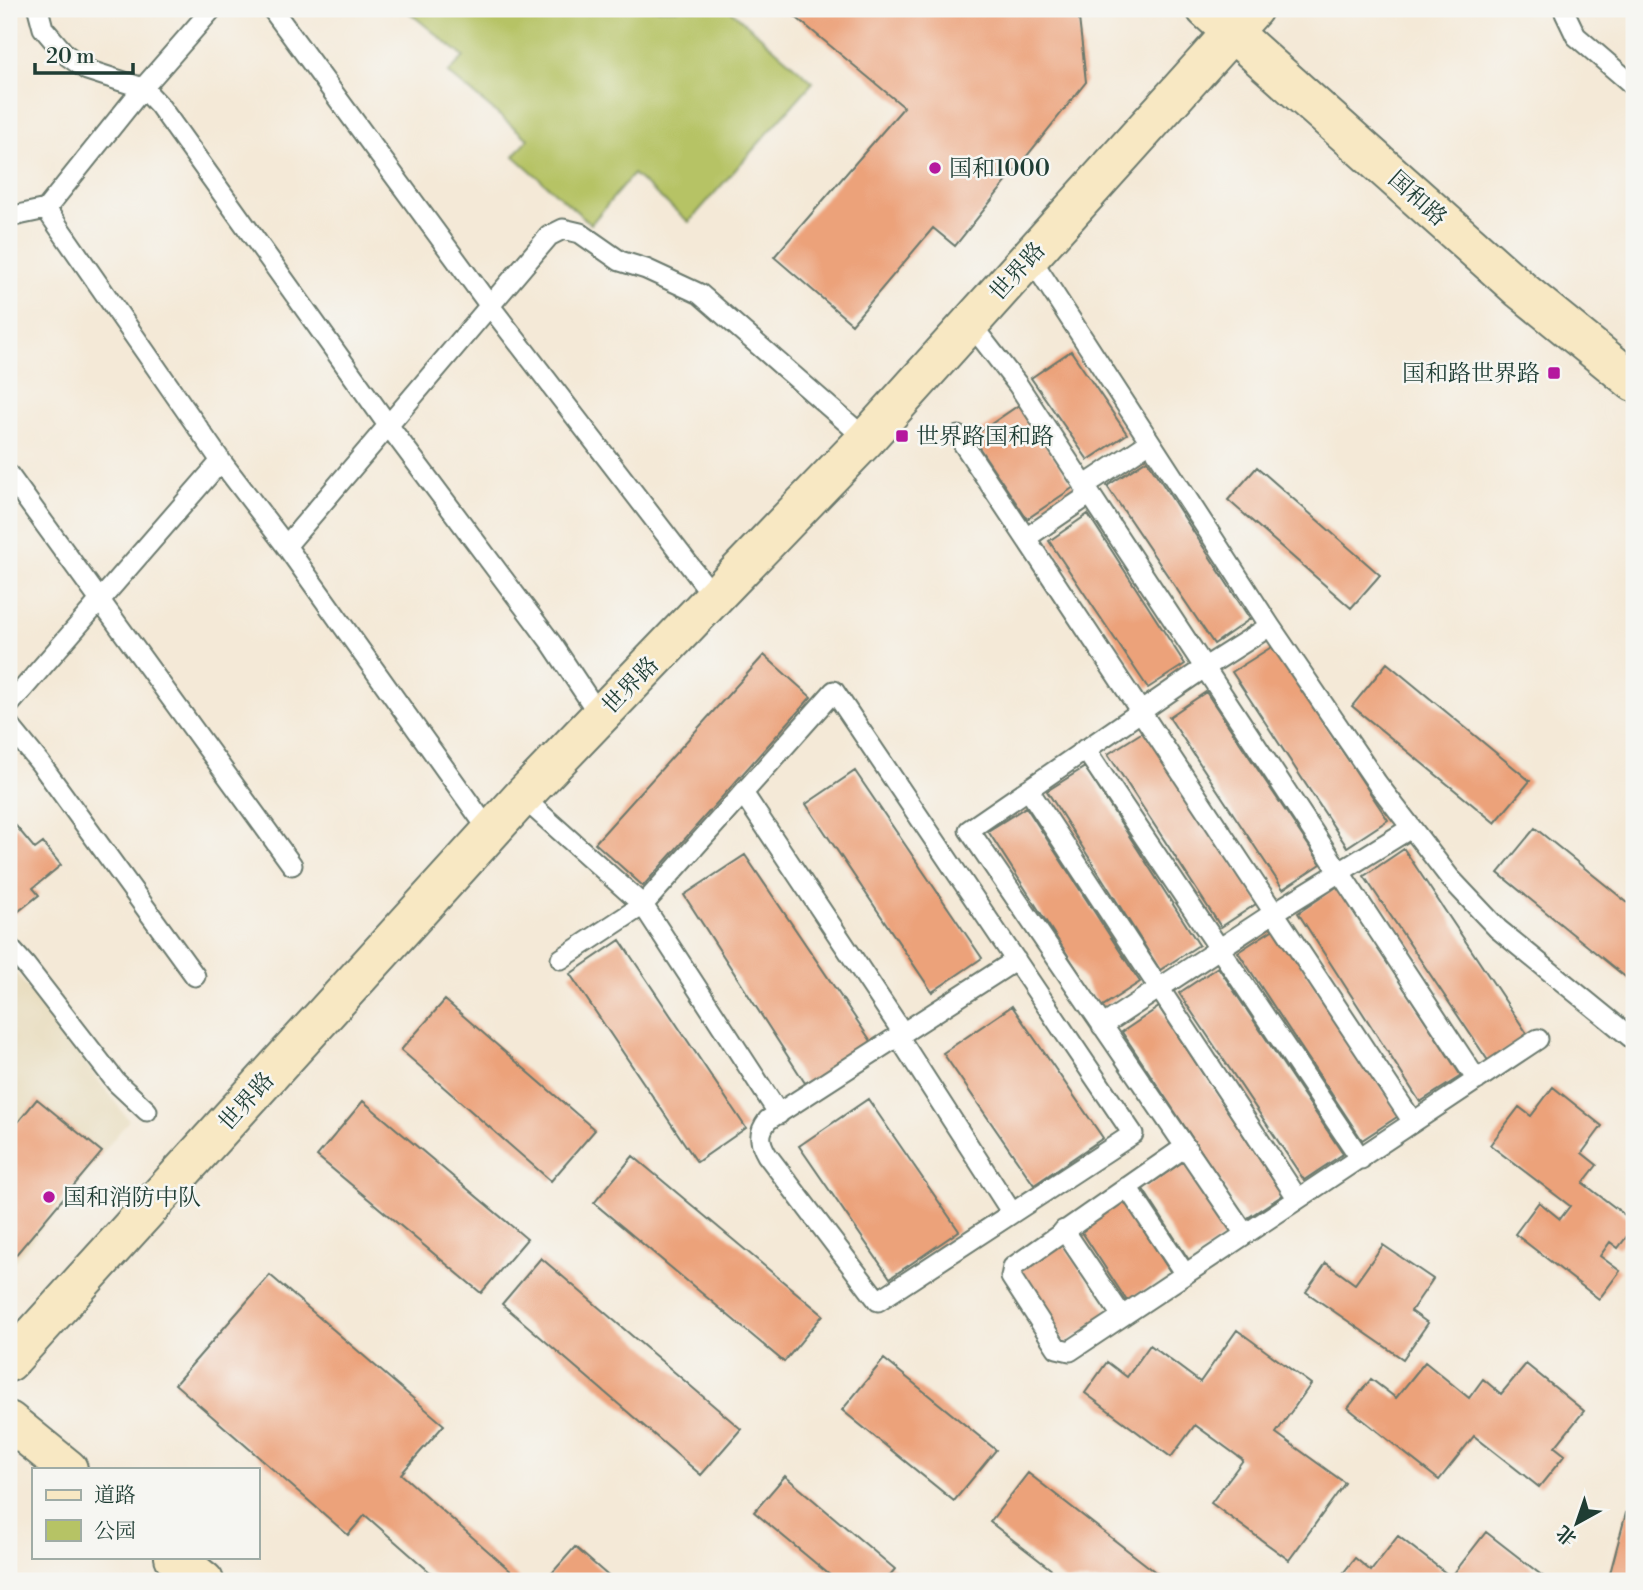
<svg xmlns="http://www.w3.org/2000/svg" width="1643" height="1590" viewBox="0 0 1643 1590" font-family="'Libre Bodoni','Noto Serif SC',serif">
	<rect width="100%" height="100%" fill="#f6f6f2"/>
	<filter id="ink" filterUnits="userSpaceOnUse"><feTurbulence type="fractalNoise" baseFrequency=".0143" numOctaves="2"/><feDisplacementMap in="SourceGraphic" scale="14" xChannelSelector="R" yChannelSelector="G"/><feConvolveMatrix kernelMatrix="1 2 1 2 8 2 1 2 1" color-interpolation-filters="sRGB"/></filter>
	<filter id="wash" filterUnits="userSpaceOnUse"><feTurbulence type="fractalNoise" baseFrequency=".00686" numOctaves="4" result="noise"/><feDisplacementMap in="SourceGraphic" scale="28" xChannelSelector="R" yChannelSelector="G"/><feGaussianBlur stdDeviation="1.57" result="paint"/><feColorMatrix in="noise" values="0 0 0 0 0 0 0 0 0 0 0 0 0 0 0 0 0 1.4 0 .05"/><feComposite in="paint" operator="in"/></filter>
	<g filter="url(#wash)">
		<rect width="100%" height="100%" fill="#f4e9d7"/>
		<path fill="#e7daba" d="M9,964L129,1120L9,1269Z"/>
		<path fill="#b6c365" stroke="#6a804c" stroke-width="2" d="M405,9H729L813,82L689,222L633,174L591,224L514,156L528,139L448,73L464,57Z"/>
		<g id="blocks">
			<path fill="#eca27a" d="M786,9H1078L1086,82L955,246L933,228L852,324L774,257L904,107Z
				M1071,351L1127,434L1088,460L1031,378Z
				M1019,405L1074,487L1027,519L972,437Z
				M1147,460L1250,619L1214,644L1107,486Z
				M1257,467L1380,575L1351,608L1228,500Z
				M1088,514L1185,664L1148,688L1049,541Z
				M1273,646L1388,820L1347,847L1232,672Z
				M764,655L811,697L643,886L595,843Z
				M1387,663L1530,781L1495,823L1352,706Z
				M1206,692L1321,864L1283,889L1169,717Z
				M1146,730L1259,902L1221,927L1108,754Z
				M1085,767L1199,945L1160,970L1047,791Z
				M855,771L982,958L932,992L806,804Z
				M1026,807L1140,982L1101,1007L988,831Z
				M16,826L35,849L43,843L61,865L33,888L39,895L15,914L9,906V832Z
				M1535,828L1634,908V984L1498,873Z
				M1404,849L1528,1035L1489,1062L1364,876Z
				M745,855L877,1050L805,1083L684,895Z
				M1338,886L1461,1076L1420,1102L1298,913Z
				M1277,927L1400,1115L1362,1140L1238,952Z
				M620,940L746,1128L697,1162L570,974Z
				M1218,967L1343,1154L1304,1180L1179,993Z
				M445,1000L595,1130L551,1181L401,1050Z
				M1012,1006L1103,1138L1034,1185L943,1053Z
				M1159,1007L1283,1195L1246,1219L1122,1032Z
				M1553,1087L1602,1126L1582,1153L1597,1165L1583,1183L1634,1222V1227L1618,1248L1610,1242L1600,1256L1620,1271L1599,1299L1515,1234L1539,1202L1560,1219L1570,1206L1490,1145L1519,1107L1531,1116Z
				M37,1099L102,1152L9,1263V1133Z
				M868,1099L959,1231L890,1278L799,1146Z
				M363,1101L527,1239L481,1293L317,1156Z
				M633,1156L823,1315L784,1362L594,1203Z
				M1184,1161L1232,1232L1189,1260L1143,1189Z
				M1124,1200L1171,1273L1127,1301L1080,1229Z
				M1062,1242L1109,1315L1065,1343L1017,1272Z
				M1383,1245L1433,1279L1411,1311L1428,1323L1403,1359L1306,1292L1326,1263L1355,1284Z
				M541,1258L741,1429L701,1475L502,1304Z
				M270,1275L444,1425L401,1474L522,1581H440L365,1515L348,1535L175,1384Z
				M1237,1330L1311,1384L1276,1433L1345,1483L1289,1560L1211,1503L1243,1460L1195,1425L1171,1457L1085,1393L1107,1362L1127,1377L1150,1345L1200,1382Z
				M884,1359L996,1450L954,1501L842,1410Z
				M1425,1362L1469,1398L1483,1379L1501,1394L1526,1364L1584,1411L1555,1447L1565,1455L1539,1487L1474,1436L1439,1480L1348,1408L1371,1379L1396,1398Z
				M1028,1473L1167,1581H1066L990,1522Z
				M785,1476L895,1569L885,1581H837L754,1512Z
				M1626,1513L1634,1515V1581H1608Z
				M1486,1532L1549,1581H1337L1355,1558L1371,1571L1398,1536L1451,1577Z
				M575,1547L614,1581H545Z"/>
		</g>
	</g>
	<g filter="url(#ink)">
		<use href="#blocks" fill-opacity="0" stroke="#6a796d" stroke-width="2"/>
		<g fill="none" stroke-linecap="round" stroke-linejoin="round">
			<defs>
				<path id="lane" d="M38,9L43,28L65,54L87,70L143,88L159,105L388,425L552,644L600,716
					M272,9L490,306L714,597
					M1566,9L1565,13L1576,36L1634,86
					M46,209L221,461L286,546L490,832
					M9,217L46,209L143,88L212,9
					M1030,257L1270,626L1377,783L1450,878L1498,929L1634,1040
					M970,323L1018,385L1477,1080
					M958,436L1413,1122
					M9,475L292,865
					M1084,486L1150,442
					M1026,538L1089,495
					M286,546L549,236L563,229L580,233L620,261L646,269L700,294L866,439
					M9,705L221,461
					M9,725L40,763L195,976
					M1085,749L1361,1159
					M1028,789L1298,1199
					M743,793L903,1033
					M522,797L643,905L779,1114
					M9,947L26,966L116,1082L147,1111
					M561,959L643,905L834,691L1133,1134L878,1301L767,1155C759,1141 758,1133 768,1120L1016,960
					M1102,1026L1275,912L1411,828
					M898,1036L1012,1213
					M1185,1147L1013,1267L1011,1277L1057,1348L1070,1351L1538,1039
					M1127,1187L1185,1274
					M1064,1230L1122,1316
					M1245,1234L969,830L1204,668L1270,626"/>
				<path id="secondary" d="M1206,9L1521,290L1634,382
					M9,1362L522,797L866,439L1253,9
					M9,1421L68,1469
					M174,1557L204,1581"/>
			</defs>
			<use href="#lane" stroke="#6a796d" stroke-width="23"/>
			<use href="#secondary" stroke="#6a796d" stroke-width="42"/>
			<use href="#lane" stroke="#fff" stroke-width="19"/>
			<use href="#secondary" stroke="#f8e8c3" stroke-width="38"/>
		</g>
	</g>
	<g fill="#b5179e" stroke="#f6f6f2" stroke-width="2.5">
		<circle cx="935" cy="168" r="7"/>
		<rect x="1547" y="366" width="14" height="14" rx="3.5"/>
		<rect x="895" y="429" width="14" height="14" rx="3.5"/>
		<circle cx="49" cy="1197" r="7"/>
	</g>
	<g text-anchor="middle" stroke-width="5" stroke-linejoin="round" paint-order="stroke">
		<g font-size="23" fill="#1f3d34" stroke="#f6f6f2" text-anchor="start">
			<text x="949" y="176">国和1000</text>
			<text x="1540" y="381" text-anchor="end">国和路世界路</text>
			<text x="916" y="444">世界路国和路</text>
			<text x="63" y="1205">国和消防中队</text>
		</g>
		<g font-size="23" fill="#1f3d34" stroke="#f6f6f2">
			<text transform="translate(1418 198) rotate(42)" y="8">国和路</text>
			<text transform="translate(1017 271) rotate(-48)" y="8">世界路</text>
			<text transform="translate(630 685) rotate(-46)" y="8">世界路</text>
			<text transform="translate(246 1101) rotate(-48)" y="8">世界路</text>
		</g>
	</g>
	<rect width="1643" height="1590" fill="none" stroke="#f6f6f2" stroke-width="35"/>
	<rect x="32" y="1468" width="228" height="91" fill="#f6f6f2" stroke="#a0aca6" stroke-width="2"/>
	<rect x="46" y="1490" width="35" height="10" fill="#f8e8c3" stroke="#a0aca6" stroke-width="2"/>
	<text x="94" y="1502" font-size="21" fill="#1f3d34">道路</text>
	<rect x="46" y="1520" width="35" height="21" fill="#b6c365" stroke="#a0aca6" stroke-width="2"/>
	<text x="94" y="1538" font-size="21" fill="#1f3d34">公园</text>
	<g transform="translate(1577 1523) rotate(220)" stroke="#f6f6f2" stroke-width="5" paint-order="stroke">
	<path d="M0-5L12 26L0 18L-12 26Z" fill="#1f3d34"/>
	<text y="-10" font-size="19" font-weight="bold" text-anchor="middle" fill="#1f3d34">北</text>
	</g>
	<path d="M35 63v10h98v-10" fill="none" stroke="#1f3d34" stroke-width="3.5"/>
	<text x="46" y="63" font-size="21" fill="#1f3d34" stroke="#f6f6f2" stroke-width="5" paint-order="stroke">20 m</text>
</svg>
